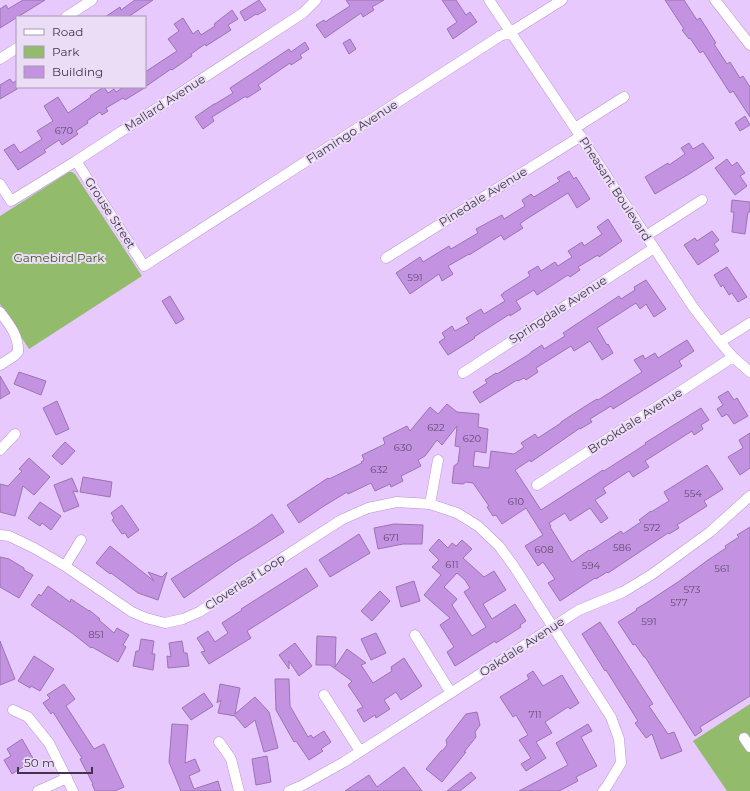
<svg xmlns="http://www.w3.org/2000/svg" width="750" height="791" viewBox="0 0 750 791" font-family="Montserrat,sans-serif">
	<rect width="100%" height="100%" fill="#e7c9fd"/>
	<path fill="#92bc6c" d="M69,172H72L75,174L142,276L29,349L0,304V216Z
		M750,704V791H727L693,741Z"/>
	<path fill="#c393e2" stroke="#9975b1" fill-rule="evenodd" d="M23,0H45L0,28V9L6,5L8,9Z
		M135,0H153L128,17H105L120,7L121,10Z
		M259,0L266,10L257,15L256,14L245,21L240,12Z
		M346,0H384L372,7L374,10L363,17L361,13L325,38L316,25L324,20L325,22L350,6Z
		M442,0H456L466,15L470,12L477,22L453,39L447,29L457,22Z
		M665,0H684L697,20L700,18L716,43L714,44L727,64L730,62L740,78L743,76L750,87V117L733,91L730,93L703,51L700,53L690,38L689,39L682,30L684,29Z
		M232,10L238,19L228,25L231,30L206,46L205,44L191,54L192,56L172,70L171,69L145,87V72L177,51L168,39L179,31L174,24L183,18L193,34L198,30L201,35L215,26L214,24Z
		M350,39L356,49L349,54L343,43Z
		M305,42L309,49L300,55L302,58L291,65L290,63L258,85L261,89L247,98L246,96L212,117L214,121L203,129L195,117L214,104H215L233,93L230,88L289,49L291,52Z
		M10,79L13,83L17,80V89L0,99V85Z
		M104,87L108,93L114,89L116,92L124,87H146L125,100L123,98L106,108L108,111L102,115L100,112L87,121L88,123L76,131L78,134L62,145L59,140L44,150L46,152L18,170L4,150L14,144L20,153L42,139L37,131L53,121L44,106L58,97L68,113L91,97L90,96Z
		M745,116L750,125L740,131L735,123Z
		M689,143L693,149L703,143L714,158L689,174L655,194L645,177L668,163L669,165L685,154L681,148Z
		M727,159L732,166L737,162L745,173L740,176L747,186L735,195L715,168Z
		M569,171L574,179L576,177L590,199L577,208L568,193L525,220L520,224L523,228L504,240L501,235L469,255V254L448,266L453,274L442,281L439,274L410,294L396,273L420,257L423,262L449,246L451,249L478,233L476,229L502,215L504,219L525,206L522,200L531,194L534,197L560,181L557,178Z
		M732,200L750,202V212H748L745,234L732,232L734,212H731Z
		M608,219L622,241L599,257L598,255L578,267L580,270L570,277L568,275L537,295L534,290L516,301L521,309L510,316V314L474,337L475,338L448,355L439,342L445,338L442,333L452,326L455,331L469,323L466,318L481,309L484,314L505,301L501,295L503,294V293L530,276L528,272L538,266L541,271L555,262L558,266L572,257L568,251L582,242L584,246L602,234L597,227Z
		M712,231L719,240L714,244L719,251L698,265L684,245L695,238L697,241Z
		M727,267L747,297L738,302L732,293L729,295L723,285L721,287L714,275Z
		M646,280L666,309L654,317L646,304L640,309L636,303L597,328L607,345L608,344L613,353L602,360L590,341L574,351L571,346L536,368L538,372L526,380L524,378L518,381L517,380L480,403L473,392L487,383L485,380L496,373L497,374L531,353V352L542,345L544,349L565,336L563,333L619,296L621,299L635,290L634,287Z
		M170,296L184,319L176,324L162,301Z
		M687,340L694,351L679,361L682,366L613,409L611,406L590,419L592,422L580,429V428L531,462L530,460L515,470L541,510L603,470L604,471L646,444L645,443L701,408L709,420L701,425L703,429L694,435L692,431L645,461L649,467L633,477L629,471L603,488L606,493L595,500L608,518L601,523L590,508L570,521L565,513L549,523L551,526L550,527L572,562L589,550L590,551L621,531L623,534L641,522L639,520L651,511V512L669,501L664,492L707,465L723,489L704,501L707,506L677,525L679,528L669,534L668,533L608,573L607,572L596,579L595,578L560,601L548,583L555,579L543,562L538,566L525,546L543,535L526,508L502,524L496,515L493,516L487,507L489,506L473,483L466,482L463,484L452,483L454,466L458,463L460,447L455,446L457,426L442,445L437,440L425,456L418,460L421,466L401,476L403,481L391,487L390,484L375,491L371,483L348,494L347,492L324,506L299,523L287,505L328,478L329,479L362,463L361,462L364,460L362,455L385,444L383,438L407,426L410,431L430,407L438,414L447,404L457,412L479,414L478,427L488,429L486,453L475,451L473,466L489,468L491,451L514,454L524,447L521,443L535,434L538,438L561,423V422L584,407L597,399L598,400L642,372L634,360L643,355L645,359L655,353L658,358Z
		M19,372L46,381L41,395L14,384Z
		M0,376L10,393L0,399Z
		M728,391L734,400L737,398L748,416L734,424L727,414L722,417L717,409L723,405L718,397Z
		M57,401L69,429L56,435L43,408Z
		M750,433V468L740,475L728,457L743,448L739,440Z
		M65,442L75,451L62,465L52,456Z
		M29,458L50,477L34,495L23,486L15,516L0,512V484L8,486L22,471L19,469Z
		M83,477L112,482L110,497L80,492Z
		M72,478L78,492L73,491L79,506L64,512L54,485Z
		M40,502L61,516L51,530L42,523L40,526L28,518Z
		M122,505L139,530L128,538L125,533L122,534L112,520L114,518L111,513Z
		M272,514L284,532L236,562L184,598L171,579L257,525Z
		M394,524L423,525L422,544H403L378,549L374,528Z
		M750,527V696L700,727L702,731L695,736L645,657H644L635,644L633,645L618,622L637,610L636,609L646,603L678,582L708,560L726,548L725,546L739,537L737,535Z
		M359,534L370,553L330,577L319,560Z
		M439,539L448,548L452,543L456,546L462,540L472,549L463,558L484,577L494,571L506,590L483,604L492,619L515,604L526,621L520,625L521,627L496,643L495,641L455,666L447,652L454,647L440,625L450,618L424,595L441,575L432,567L439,560L429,550ZM457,573L465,580L470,588L464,592L486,627L472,636L452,605L457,599L444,587Z
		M110,546L154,581L148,572L162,577L167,572L158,600L138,593L111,573L110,574L96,563Z
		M0,557L9,559L24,568V570L33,575L19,598L0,587Z
		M306,568L318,586L247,631L251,638L209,664L201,652L205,651L197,638L208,631L215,642L228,633L222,623L242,610L241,609Z
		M414,581L420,601L401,607L396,587Z
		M48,586L70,602L71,599L89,611V610L100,619L99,620L114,633L117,628L129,635L123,645L126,647L118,662L92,647L91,648L72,633L31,605L39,594L41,596Z
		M380,591L390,601L372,621L361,611Z
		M600,622L653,704L649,706L668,734L674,732L682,751L661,759L652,734L646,738L635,723L638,721L606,670L605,671L582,634Z
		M376,633L386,653L371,660L361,639Z
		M317,636L336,637L335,667L347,649L366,663L361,665L373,683L392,671L391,667L404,658L422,686L401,700L396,692L384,700L390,709L376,718L375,715L364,722L357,710L363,707L348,685L352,681L330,665H316Z
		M141,639L154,641L152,654H155L153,670L133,666L136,651H139Z
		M0,641L15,679L0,685Z
		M182,641L184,653H187L189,666L168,668L167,656L171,657L169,643Z
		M295,643L312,666L299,676L289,661V669L279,655Z
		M34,656L54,669L40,691L31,686L30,688L18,681Z
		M533,671L543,686L562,675L579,703L570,709L568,707L545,722L552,733L536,742L546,758L526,771L521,764L531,758L519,740L528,735L516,715L513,717L500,697L529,679L527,675Z
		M275,679H289L290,706L308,737L311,735L313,738L324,731L331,742L321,749L323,751L309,760L296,741L294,742L276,710Z
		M64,684L75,699L66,706L94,749L104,744L124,787L115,791H95L92,784H93L80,759L82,758L53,712L51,714L43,703L50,698L47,695Z
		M220,684L240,688L235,714L255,697L269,712L278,748L264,752L255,720L245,728L235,716L218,713L221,700L217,703Z
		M204,693L213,706L191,720L182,708Z
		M477,712L480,725L475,732L476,737L464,752H466L442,782L426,769L441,751L443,750L447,745L446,740L466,714Z
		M172,724L188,725L185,763L195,759L200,771L189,776L194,789L218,781L221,791H181L169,762Z
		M588,724L592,731L581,737L597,766L576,777L578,781L559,791H519L568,765L556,743Z
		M22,739L34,760L12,774L4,760L11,756L7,749Z
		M267,756L271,782L256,785L252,759Z
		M404,767L422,791H345L369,775L377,787Z
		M471,772L476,778L460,791H447Z"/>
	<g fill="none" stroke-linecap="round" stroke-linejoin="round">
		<defs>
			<path id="minor" d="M489,0L575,128L693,307L720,342L733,357L750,372
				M715,0L750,45
				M66,17L92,0
				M0,59L17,48
				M575,128L624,97
				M76,161L144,266L500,36L511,32L562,0
				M0,184L11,201L76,161L303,13L316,0
				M646,236L702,200
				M386,258L581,136
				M0,312C9,324 19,336 18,352L14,356L0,365
				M720,342L750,323
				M463,373L654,248
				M0,450L15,434
				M537,485L733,357
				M430,504L438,460
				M0,535L9,536L34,548L53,559L65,566L132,612L146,618L165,623L183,619L199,612L341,520L368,508L397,502L430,504L457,513L478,526L499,546L513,565L611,717L619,739L621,763L607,786L603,791
				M65,566L81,540
				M415,635L451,693
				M324,695L360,751
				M13,710L28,717L49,743L73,791
				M744,738L750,747
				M219,742L225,750L231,759L239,791
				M38,791L67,778
				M289,791L303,785L344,762L579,610L623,592L651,575L710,532L750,496"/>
		</defs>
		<use href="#minor" stroke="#b894d1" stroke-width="11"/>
		<use href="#minor" stroke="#fff" stroke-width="10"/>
	</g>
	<g text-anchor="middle" stroke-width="4" stroke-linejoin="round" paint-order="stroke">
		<g font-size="10" fill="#634c72">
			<text x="64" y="134">670</text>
			<text x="415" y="281">591</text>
			<text x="436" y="431">622</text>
			<text x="472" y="442">620</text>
			<text x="403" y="451">630</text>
			<text x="379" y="473">632</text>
			<text x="693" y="497">554</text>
			<text x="516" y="505">610</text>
			<text x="652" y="531">572</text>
			<text x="391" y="541">671</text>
			<text x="622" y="551">586</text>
			<text x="544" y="553">608</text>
			<text x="452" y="568">611</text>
			<text x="591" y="569">594</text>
			<text x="722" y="572">561</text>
			<text x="692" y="593">573</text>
			<text x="679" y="606">577</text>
			<text x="649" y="625">591</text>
			<text x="96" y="638">851</text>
			<text x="535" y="718">711</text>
		</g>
		<g font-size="12" fill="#43344d" stroke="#ecddf7">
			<text transform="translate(165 103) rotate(-33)" y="4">Mallard Avenue</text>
			<text transform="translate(352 132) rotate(-33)" y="4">Flamingo Avenue</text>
			<text transform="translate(615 189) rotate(57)" y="4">Pheasant Boulevard</text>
			<text transform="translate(483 197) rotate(-32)" y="4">Pinedale Avenue</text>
			<text transform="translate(110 213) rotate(57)" y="4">Grouse Street</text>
			<text transform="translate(558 310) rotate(-33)" y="4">Springdale Avenue</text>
			<text transform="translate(635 421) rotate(-33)" y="4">Brookdale Avenue</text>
			<text transform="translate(245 582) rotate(-33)" y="4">Cloverleaf Loop</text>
			<text transform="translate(522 647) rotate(-33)" y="4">Oakdale Avenue</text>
		</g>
		<g font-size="12" fill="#3e5a20" stroke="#ecddf7">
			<text x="59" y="262">Gamebird Park</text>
		</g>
	</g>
	<rect x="16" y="16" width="130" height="72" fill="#ecddf7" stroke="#a899b3"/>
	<rect x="24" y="29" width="20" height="6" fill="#ffffff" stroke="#a899b3"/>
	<text x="52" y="36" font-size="12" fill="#43344d">Road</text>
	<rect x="24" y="46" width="20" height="12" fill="#92bc6c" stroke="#a899b3"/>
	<text x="52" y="56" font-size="12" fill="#43344d">Park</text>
	<rect x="24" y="66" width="20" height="12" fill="#c393e2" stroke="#a899b3"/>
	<text x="52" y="76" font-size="12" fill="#43344d">Building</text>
	<path d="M18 767v6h74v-6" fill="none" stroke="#43344d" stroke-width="2"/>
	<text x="24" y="767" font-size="12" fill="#43344d" stroke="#ecddf7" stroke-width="3" paint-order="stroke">50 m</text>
</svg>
